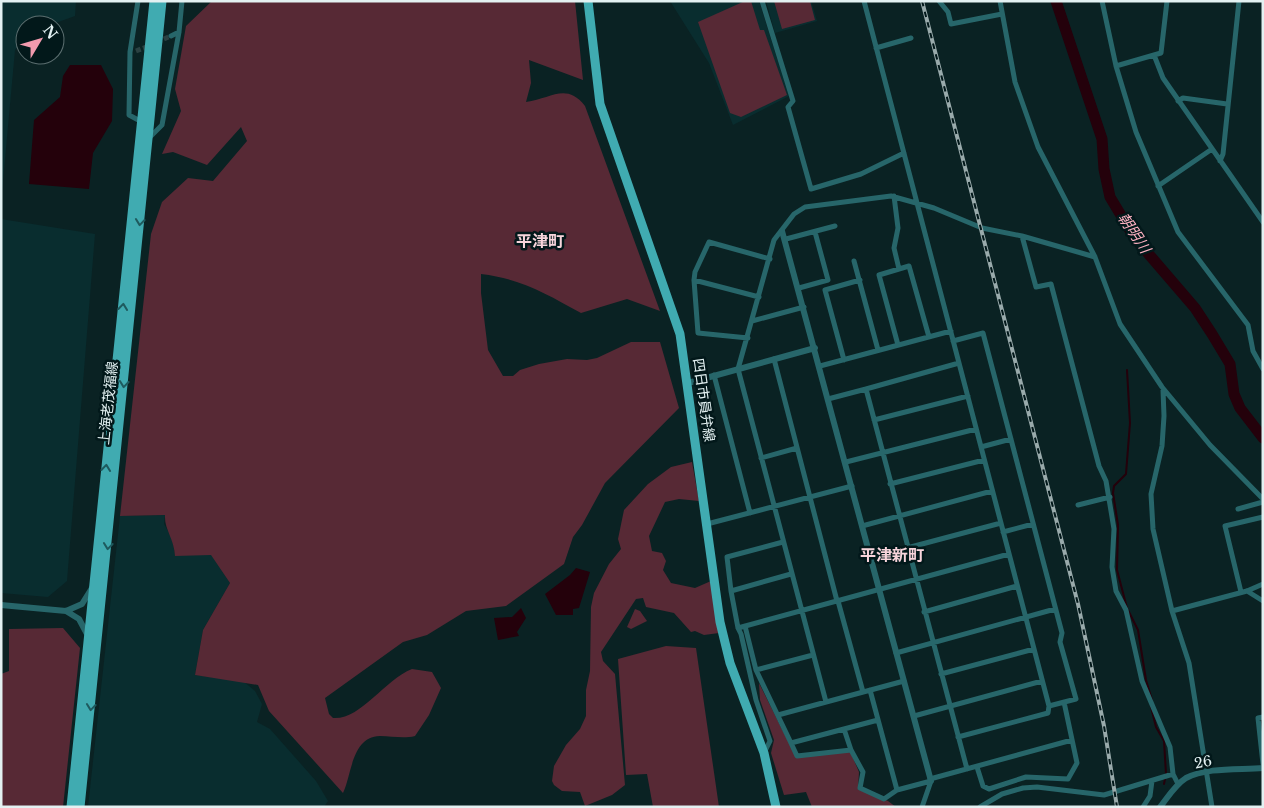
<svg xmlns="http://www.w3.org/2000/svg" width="1264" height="808" viewBox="0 0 1264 808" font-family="'Libre Baskerville','Noto Sans JP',serif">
	<rect width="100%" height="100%" fill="#0a2223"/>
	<path fill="#092d2f" d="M1,1H76L75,16L50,25H25V38L15,50L1,203Z
		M670,1H759L789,96L733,125L709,63Z
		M766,1H811L817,21L775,33Z
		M1,219L95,234L67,581L48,597L1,593Z
		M165,515L164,524L172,538L175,555L211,554L230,583L203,630L195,675L243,681L255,691L262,704L257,722L270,729L316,781L328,801L324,807H88L120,516Z"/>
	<path fill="#572935" d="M212,1H575L583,80L529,60L531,83L526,102C551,99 566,82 585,106L660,311L627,299L581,313C546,294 522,279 481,274V293L488,350L503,376H513L520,370L539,364L567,359L587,360L597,358L631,342H660L679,408L605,483L582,525L573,537L564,564L506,606L466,611L427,635L403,642L325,698L329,714L333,718C361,720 384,680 412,669L432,672L441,688L429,715L415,736C403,739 392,736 380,736C351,737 352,775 343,793L269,711L258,685L195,675L203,630L230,583L211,555L175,556C174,538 164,529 165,515L120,516L151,234L162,202L188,178L213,181L247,141L241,127L207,165L173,152L162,154L181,111L175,89L186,26Z
		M745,1H751L760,30H764L787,95L741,117L730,113L698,22Z
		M774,1H810L815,20L782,29Z
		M692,462L699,501L679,499L665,502L649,536L652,551L662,553L666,561L663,570L671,583L695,588L711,581L719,633L704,635L695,631L691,632L674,613L646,607L643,598L636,599L601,652L603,661L615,674L625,785L612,795L585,806L580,792L562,791L554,785L552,781L554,766L566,745L580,729L586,716V690L590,671L591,607L594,593L609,564L621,549L618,539L624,510L648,484L671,467Z
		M635,609L640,611L647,621L631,629L627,627Z
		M63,628L80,648L63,807H1V674L9,671V629Z
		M666,646L696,648L719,807H653L647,774L626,775L618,659Z
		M759,683L796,757L850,751L859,772L858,789L888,801L896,807H812L806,792L784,795L771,753L774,740L760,700Z"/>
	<path fill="#24010b" d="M70,65H101L113,89L112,121L93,153L89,189L29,184L34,120L60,97L63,76Z
		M576,568L590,572L579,608L573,609V615H556L545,594L570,575Z
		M521,608L526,618L517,632L519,636L498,640L494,618L512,617Z"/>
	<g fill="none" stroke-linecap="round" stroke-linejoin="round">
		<path stroke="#24010b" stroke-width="2" d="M1127,370L1130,423L1127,461L1126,474L1114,486L1113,493L1118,525L1117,570L1127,608L1138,630L1146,680L1152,700
			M1261,436L1263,435
			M1151,707L1156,727L1164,741L1166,774
			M1164,784L1165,779"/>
		<path stroke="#24010b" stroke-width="11" d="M1056,1L1102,139L1104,169L1110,197L1134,237L1195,308L1212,334L1230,364L1234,394L1240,408L1263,438"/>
		<path stroke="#2b4142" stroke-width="5" stroke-dasharray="5 2.5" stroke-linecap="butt" d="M157,42L171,36
			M136,51L149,46"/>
		<path stroke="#27666a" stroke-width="5" d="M138,1L130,52L129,115L142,122
			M762,1L793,101L788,107L811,189L861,174L904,153
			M864,1L1049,706L1076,699L1060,642L1062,633L983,333L953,341
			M939,1L948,12L951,24L1002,14
			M1000,1L1015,82L1038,147L1095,257L1120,324L1162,387L1210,445L1263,499
			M1102,1L1116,66L1154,55
			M1167,1L1161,53L1154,55L1163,78L1263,222
			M171,36L179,32
			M876,48L911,38
			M1116,66L1136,132L1178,232L1248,325L1253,351L1263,369
			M1178,101L1183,98L1227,104
			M149,138L162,125L179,32L182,1
			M1220,161L1223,154L1239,1
			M1158,186L1212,149
			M894,196L898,228L894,248L899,269
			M1022,236L1036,287L1051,284L1099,466L1106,481L1114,529L1112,567L1116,591L1126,610L1142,681L1170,747L1173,774L1178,784
			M786,239L835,226
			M854,261L878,350
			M694,280L759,297
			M799,288L828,280L815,232
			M752,321L804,307
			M748,338L698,333L694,280L695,272L709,242L770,259
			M898,345L879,275L909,266L929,337
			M774,359L837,601
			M844,360L825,290L860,280
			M959,363L866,389L967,769
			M820,366L951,331
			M714,375L750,513
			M1163,390L1164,416L1162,446L1151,494L1153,529L1172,611L1189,663L1212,807
			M828,399L866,389
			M874,420L968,396
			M981,447L1011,439
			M761,458L797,448
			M846,462L976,429
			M890,484L984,460
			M1078,505L1110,497
			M1238,509L1263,502
			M707,524L852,486
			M862,526L992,491
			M1003,532L1033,524
			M907,548L1001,523
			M731,591L727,557L783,542
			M1247,591L1263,601
			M1241,592L1225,526L1263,517
			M838,601L863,692
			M1172,611L1247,591L1263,584
			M924,612L1017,586
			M745,626L756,670L791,743L878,720
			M738,628L731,591L791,574
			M896,653L1055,609
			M756,670L813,655
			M941,674L1034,649
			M870,690L897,790L931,781
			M826,702L738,369L774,240L794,214L805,207L891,196L934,208L982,228L1022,236L1095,257
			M778,715L904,681
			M914,716L1042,681
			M1263,717L1258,718L1263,764
			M844,729L851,750
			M958,737L1048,713L1049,706
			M791,743L797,756L851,750L863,772L860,788L884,799L897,790
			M764,753L770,741L756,700L741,634L738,628L1009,554
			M977,767L983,786L989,789L1026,777L1068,779L1077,763L1064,702
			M930,779L1072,740
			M922,807L931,781
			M980,807L1002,794L1023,788L1037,787L1104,795L1173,774
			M1143,807L1150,796L1152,781"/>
		<path stroke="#27666a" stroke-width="6" d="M782,231L931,781
			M688,383L815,348
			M1,605L66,611L82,604L92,588
			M66,611L79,619L87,634
			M1160,807C1168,797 1175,785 1186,778C1207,767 1239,770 1263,768"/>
		<path stroke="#40abb1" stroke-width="9" d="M588,1L600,104L680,334L720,622L730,663L764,753L776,807
			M71,807L154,1
			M80,807L162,1"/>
		<defs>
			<path id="rail" d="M922,1L1078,604L1104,726L1117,807"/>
		</defs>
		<use href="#rail" stroke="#99aaab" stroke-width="4"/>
		<use href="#rail" stroke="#02181a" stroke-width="2" stroke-dasharray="5.5" stroke-linecap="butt"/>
	</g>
	<defs><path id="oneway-chevron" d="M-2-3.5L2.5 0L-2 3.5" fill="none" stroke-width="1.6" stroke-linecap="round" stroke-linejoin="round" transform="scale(1.25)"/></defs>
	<g stroke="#1e5a5e">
		<use href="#oneway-chevron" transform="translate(140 222) rotate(96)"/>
		<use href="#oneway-chevron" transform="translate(123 307) rotate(-84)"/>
		<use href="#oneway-chevron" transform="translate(124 384) rotate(96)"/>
		<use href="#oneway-chevron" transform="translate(106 468) rotate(-84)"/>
		<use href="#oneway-chevron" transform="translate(108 546) rotate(96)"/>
		<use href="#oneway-chevron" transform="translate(91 707) rotate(96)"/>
	</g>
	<g text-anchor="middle" stroke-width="5" stroke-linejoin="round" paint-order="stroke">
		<g font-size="14" fill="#e3f1f2" stroke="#02181a">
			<text transform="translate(704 400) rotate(82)" y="5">四日市員弁線</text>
			<text transform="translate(108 403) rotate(-84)" y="5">上海老茂福線</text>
			<text transform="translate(1203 762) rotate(-10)" y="5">26</text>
		</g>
		<g font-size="15" font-style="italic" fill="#fbb0c0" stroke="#02181a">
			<text transform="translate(1134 233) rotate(56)" y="5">朝明川</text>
		</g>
		<g font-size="16" font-weight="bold" fill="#f7d4db" stroke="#02181a">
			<text x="540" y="247">平津町</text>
			<text x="892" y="561">平津新町</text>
		</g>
	</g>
	<rect width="1264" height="808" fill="none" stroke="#e3f1f2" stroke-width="5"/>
	<g transform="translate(40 40) rotate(52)"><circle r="24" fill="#02181a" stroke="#5c6f70"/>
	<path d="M0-4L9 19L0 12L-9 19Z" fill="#f29aae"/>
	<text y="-8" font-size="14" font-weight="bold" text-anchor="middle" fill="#e3f1f2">N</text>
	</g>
</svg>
